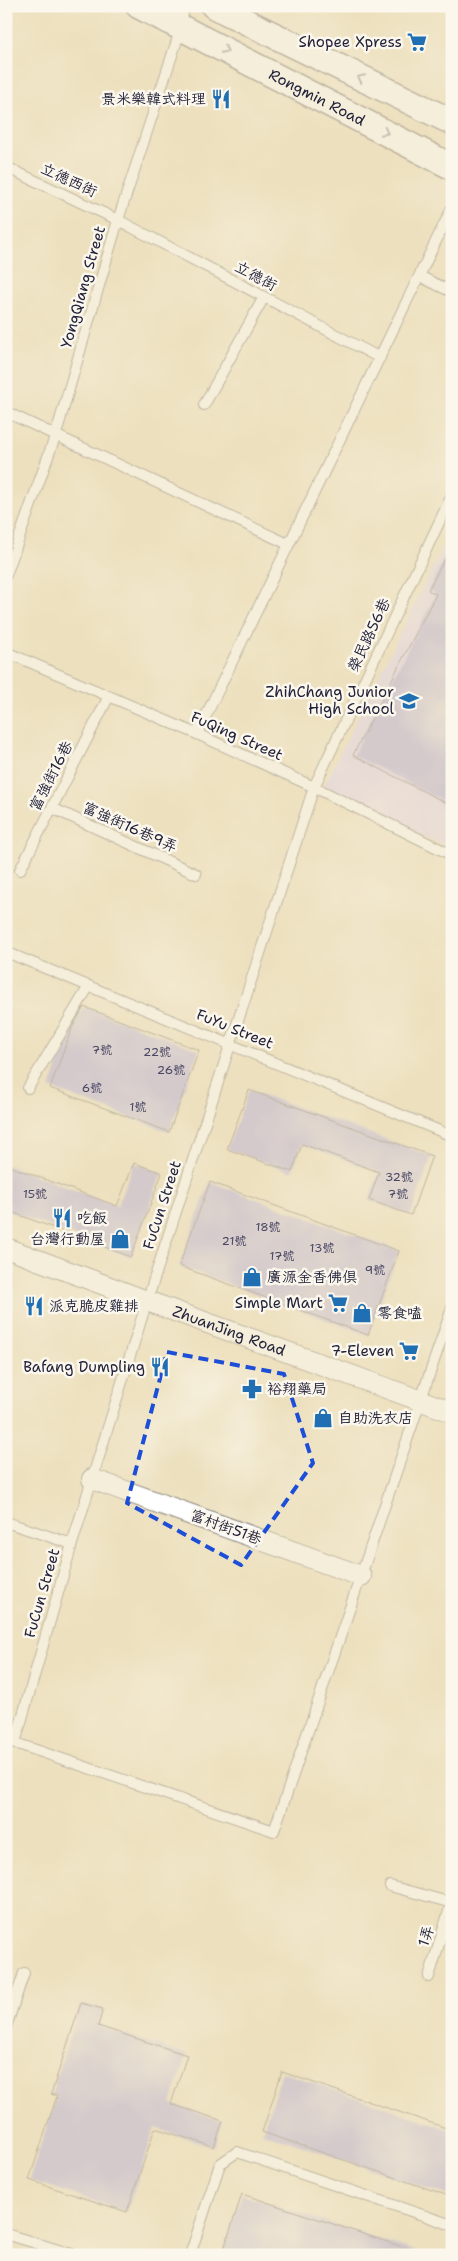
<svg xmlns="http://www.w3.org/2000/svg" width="458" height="2261" viewBox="0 0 458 2261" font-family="'Shantell Sans','LXGW WenKai TC',sans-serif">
	<rect width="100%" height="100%" fill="#fbf7ec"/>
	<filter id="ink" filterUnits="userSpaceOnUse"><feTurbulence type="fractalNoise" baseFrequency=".02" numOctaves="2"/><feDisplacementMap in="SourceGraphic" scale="10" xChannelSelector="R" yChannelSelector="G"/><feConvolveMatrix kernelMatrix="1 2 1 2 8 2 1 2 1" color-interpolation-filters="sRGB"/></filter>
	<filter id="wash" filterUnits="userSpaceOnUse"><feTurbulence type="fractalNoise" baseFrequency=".0096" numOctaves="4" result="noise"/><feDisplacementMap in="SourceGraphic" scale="20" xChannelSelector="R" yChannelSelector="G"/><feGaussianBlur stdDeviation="1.12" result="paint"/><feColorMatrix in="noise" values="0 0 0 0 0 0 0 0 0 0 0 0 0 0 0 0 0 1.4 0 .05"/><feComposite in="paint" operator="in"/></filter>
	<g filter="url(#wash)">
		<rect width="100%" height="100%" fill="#ece0be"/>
		<path fill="#e1d4f4" d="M452,529V849L322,790Z"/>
		<g id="blocks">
			<path fill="#b5addc" d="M452,545V806L353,755L436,594L428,590Z
				M84,1007L199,1050L169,1132L50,1088L72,1028Z
				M249,1090L432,1156L411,1215L369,1200L379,1172L302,1144L292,1172L227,1149Z
				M134,1163L162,1173L131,1257L6,1210V1165L117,1206Z
				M210,1182L399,1251L368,1335L179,1266Z
				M81,2003L103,2009L98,2026L187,2055L171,2104L223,2121L214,2147L155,2128L127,2212L29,2180L57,2096L51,2094Z
				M282,2072L452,2130V2197L262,2132Z
				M242,2194L415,2251L414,2255H222Z"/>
		</g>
	</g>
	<g filter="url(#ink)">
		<use href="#blocks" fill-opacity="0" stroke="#87817c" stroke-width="1"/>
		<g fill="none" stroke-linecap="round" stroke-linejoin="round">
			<defs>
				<path id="service" d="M6,167L118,220L380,358
					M419,276L452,292
					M204,405L264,297
					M6,412L288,544
					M452,495L314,787L147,1301L72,1544L15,1743L274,1831L452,1308
					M6,575L56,434L118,220L181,28L184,6
					M6,652L197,734L314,787L452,855
					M197,734L452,208
					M52,808L196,874
					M20,870L109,696
					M6,952L452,1136
					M28,1088L89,986
					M6,1522L72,1544
					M390,1886L452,1903
					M429,1977L452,1901
					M6,2027L24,1973
					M6,2234L75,2255
					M190,2255L220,2164L237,2152L452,2225"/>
				<g id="minor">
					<path id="s1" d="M6,1248L147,1301L452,1412"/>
					<path d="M92,1479L361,1576"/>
				</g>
				<g id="tertiary">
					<path id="s2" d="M139,6L452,167"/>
					<path d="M214,6L452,122"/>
				</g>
			</defs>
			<use href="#service" stroke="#87817c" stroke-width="12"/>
			<use href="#minor" stroke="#87817c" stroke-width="22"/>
			<use href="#tertiary" stroke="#87817c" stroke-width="28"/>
			<use href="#service" stroke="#fff" stroke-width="10"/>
			<use href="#minor" stroke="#fff" stroke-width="20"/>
			<use href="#tertiary" stroke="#fff" stroke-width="25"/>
		</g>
		<defs><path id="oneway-chevron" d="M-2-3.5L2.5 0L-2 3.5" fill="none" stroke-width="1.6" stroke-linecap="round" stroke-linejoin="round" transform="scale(1.25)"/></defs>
		<g stroke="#9c9ca7">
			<use href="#oneway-chevron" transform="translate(225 50) rotate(27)"/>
			<use href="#oneway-chevron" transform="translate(361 78) rotate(-154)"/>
			<use href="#oneway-chevron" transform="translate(385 132) rotate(27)"/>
		</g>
	</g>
	<path d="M0 0H458V2261H0ZM167,1352L284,1374L313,1463L241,1565L127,1503Z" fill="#ece0be" fill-opacity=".55" fill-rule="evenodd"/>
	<path fill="none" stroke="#1d4ed8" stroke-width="4" stroke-dasharray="10 6" stroke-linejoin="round" d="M167,1352L284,1374L313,1463L241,1565L127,1503Z"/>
	<defs>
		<symbol id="supermarket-bare" viewBox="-9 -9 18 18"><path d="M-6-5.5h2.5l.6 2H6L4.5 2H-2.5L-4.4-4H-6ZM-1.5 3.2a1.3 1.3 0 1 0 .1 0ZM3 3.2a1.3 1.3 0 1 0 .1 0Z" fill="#1f6fb2" stroke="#fbf7ec" stroke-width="2.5" paint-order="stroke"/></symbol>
		<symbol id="restaurant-bare" viewBox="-9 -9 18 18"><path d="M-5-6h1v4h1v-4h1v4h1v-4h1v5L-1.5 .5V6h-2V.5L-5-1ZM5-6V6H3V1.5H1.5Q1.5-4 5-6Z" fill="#1f6fb2" stroke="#fbf7ec" stroke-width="2.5" paint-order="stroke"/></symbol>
		<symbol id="school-bare" viewBox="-9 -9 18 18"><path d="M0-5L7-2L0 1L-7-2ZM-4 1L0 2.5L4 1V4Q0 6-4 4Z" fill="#1f6fb2" stroke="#fbf7ec" stroke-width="2.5" paint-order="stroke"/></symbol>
		<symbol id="shop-bare" viewBox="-9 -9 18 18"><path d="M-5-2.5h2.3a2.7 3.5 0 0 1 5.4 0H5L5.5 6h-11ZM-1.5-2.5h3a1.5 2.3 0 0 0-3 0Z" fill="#1f6fb2" stroke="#fbf7ec" stroke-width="2.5" paint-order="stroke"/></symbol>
		<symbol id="pharmacy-bare" viewBox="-9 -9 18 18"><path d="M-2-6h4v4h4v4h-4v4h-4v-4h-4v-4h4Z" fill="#1f6fb2" stroke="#fbf7ec" stroke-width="2.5" paint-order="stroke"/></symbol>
	</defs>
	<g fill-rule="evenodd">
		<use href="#supermarket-bare" x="403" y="28" width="28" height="28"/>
		<use href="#restaurant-bare" x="207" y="85" width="28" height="28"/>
		<use href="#school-bare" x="395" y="687" width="28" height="28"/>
		<use href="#restaurant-bare" x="48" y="1204" width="28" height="28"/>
		<use href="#shop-bare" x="106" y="1225" width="28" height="28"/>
		<use href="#shop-bare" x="238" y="1263" width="28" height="28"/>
		<use href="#supermarket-bare" x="324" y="1289" width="28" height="28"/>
		<use href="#restaurant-bare" x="20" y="1292" width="28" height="28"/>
		<use href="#shop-bare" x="348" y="1299" width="28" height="28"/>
		<use href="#supermarket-bare" x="395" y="1337" width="28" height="28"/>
		<use href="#restaurant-bare" x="146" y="1353" width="28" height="28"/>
		<use href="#pharmacy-bare" x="238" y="1375" width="28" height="28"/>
		<use href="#shop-bare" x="309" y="1404" width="28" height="28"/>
	</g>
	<g text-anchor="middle" stroke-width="5" stroke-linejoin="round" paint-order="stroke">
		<g font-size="12" fill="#474563">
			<text x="102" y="1054">7號</text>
			<text x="157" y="1056">22號</text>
			<text x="171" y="1074">26號</text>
			<text x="92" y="1092">6號</text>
			<text x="138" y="1111">1號</text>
			<text x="399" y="1181">32號</text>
			<text x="35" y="1198">15號</text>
			<text x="398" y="1198">7號</text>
			<text x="268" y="1231">18號</text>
			<text x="234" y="1245">21號</text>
			<text x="322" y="1252">13號</text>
			<text x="282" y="1260">17號</text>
			<text x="375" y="1274">9號</text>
		</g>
		<g font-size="15" fill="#22223b" stroke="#fbf7ec" text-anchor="end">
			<text x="402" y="47">Shopee Xpress</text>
			<text x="206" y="104">景米樂韓式料理</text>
			<text x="394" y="697">ZhihChang Junior<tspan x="394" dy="17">High School</tspan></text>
			<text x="77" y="1223" text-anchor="start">吃飯</text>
			<text x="105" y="1244">台灣行動屋</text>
			<text x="267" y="1282" text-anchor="start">廣源金香佛俱</text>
			<text x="323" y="1308">Simple Mart</text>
			<text x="49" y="1311" text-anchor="start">派克脆皮雞排</text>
			<text x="377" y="1318" text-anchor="start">零食嗑</text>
			<text x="394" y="1356">7-Eleven</text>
			<text x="145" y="1372">Bafang Dumpling</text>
			<text x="267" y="1394" text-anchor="start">裕翔藥局</text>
			<text x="338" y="1423" text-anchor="start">自助洗衣店</text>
		</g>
		<g font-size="15" fill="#22223b" stroke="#fbf7ec">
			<text dy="5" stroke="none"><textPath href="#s2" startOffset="200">Rongmin Road</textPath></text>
			<text transform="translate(69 180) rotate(25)" y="5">立德西街</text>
			<text transform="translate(256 276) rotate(28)" y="5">立德街</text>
			<text transform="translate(83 287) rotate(-74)" y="5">YongQiang Street</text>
			<text transform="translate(369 635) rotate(-65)" y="5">榮民路56巷</text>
			<text transform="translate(237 736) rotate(24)" y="5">FuQing Street</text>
			<text transform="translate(51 776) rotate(-63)" y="5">富強街16巷</text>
			<text transform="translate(130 827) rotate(24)" y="5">富強街16巷9弄</text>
			<text transform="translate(235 1029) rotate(22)" y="5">FuYu Street</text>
			<text transform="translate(162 1205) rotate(-72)" y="5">FuCun Street</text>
			<text dy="5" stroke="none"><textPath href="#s1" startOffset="238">ZhuanJing Road</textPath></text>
			<text transform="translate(226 1527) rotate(20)" y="5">富村街51巷</text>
			<text transform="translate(42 1593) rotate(-74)" y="5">FuCun Street</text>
			<text transform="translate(426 1936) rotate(-73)" y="5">1弄</text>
		</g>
	</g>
	<rect width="458" height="2261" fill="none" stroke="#fbf7ec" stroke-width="25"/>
</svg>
